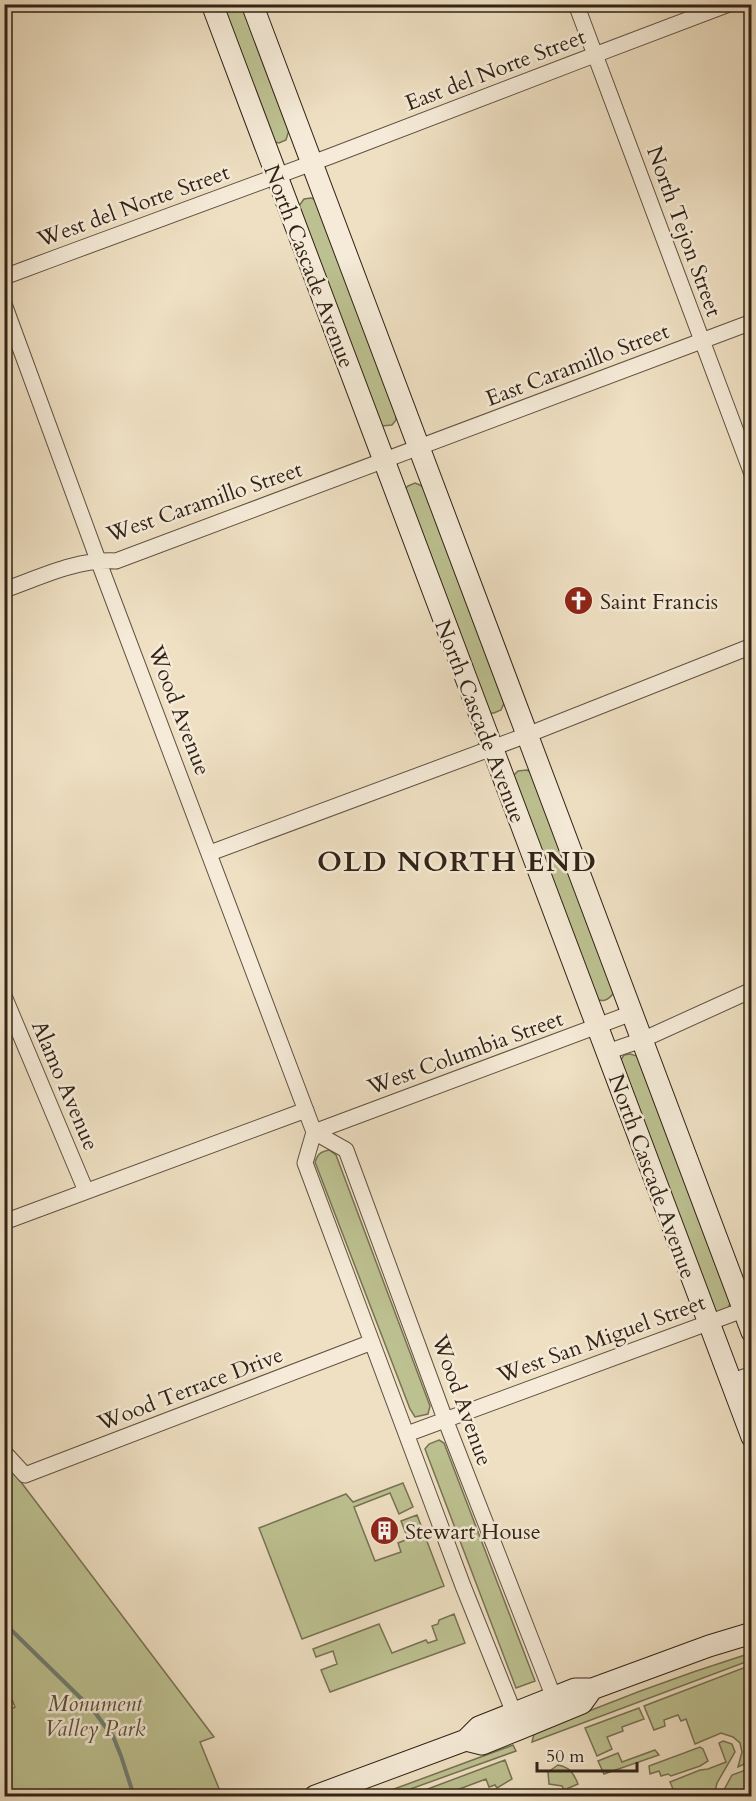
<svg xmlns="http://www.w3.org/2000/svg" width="756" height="1801" viewBox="0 0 756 1801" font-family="Cardo,serif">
	<rect width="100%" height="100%" fill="#efe0c3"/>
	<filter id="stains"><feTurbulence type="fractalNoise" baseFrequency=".00333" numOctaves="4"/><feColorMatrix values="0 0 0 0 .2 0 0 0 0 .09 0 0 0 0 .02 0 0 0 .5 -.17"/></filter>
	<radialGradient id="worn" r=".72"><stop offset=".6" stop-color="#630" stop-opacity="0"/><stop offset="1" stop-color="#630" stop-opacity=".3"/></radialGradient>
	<path fill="#bdc191" stroke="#777254" stroke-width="1.5" d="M220,5H243L289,130L286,140L279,143L275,142Z
		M311,198L317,200L396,413V420L392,425L382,426L296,210L304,199Z
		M415,483L420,485L425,489L505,701L501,710L494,713H488L404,490L408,486Z
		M527,770L532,773L614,992C608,1002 602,1002 592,998L513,776L518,771Z
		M630,1054L637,1056L730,1303L728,1309L719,1313L714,1311L620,1061L624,1055Z
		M329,1150L336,1155L430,1406L428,1414L415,1417L410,1409L315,1162C318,1153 321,1152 329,1150Z
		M439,1440L444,1443L535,1681L516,1688L425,1449L429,1444Z
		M5,1461L214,1737L200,1742L222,1796H5L4,1712L15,1707L9,1692L4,1693Z
		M403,1483L413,1507L399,1514L390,1493L354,1507L375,1561L401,1552L398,1543L408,1539L401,1521L417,1515L444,1586L302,1639L259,1528L346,1494L353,1502Z
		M454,1614L465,1643L330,1692L321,1670L337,1664L333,1651L316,1657L313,1649L379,1624L392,1653L426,1640L428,1643L437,1640L432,1626L438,1624L439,1620Z
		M751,1653V1660L532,1742L534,1734C605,1703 678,1676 751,1653Z
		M751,1665V1761L738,1767L742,1752L740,1743L733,1737L721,1733L695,1744L686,1719L681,1721L678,1715L664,1720L665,1726L654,1730L644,1706Z
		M639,1708L644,1719L622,1727L623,1731L607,1737L612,1749L597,1756L585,1728Z
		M723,1741L732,1744L735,1752L717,1783L714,1796H659L658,1795L673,1789L670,1782L700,1770L708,1769L726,1762L719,1743Z
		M513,1745L516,1751L391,1796H377L378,1795Z
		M700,1747L703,1749L708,1761L700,1766L671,1776L668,1774L661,1776L659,1771L650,1774L649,1766Z
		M655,1750L659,1755L604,1774L598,1761L618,1753L622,1762Z
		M505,1760L512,1779L497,1788L495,1785L489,1787L486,1779L446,1794L447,1796H409Z
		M558,1765C570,1767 574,1774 578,1784L564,1790L562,1786L549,1784L548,1772Z
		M751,1768V1796H724L725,1788L732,1775Z"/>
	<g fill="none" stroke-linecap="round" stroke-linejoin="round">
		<path stroke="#707f74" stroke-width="4" d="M4,1623L94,1711L107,1729L113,1736L121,1756L134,1796"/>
		<defs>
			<path id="minor" d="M576,4L752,474
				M4,277C113,236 223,197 331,156C464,105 596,54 729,4
				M4,304L98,560L314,1132L305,1163L463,1586L514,1713
				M4,590C41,577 76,559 116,561L752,322
				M210,853L527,735L752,646
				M4,996L86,1191
				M607,1052L642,1040L752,990
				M314,1132L346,1150L445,1419L554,1698
				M314,1132L632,1013
				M4,1222L306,1110
				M730,1382L752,1374
				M407,1434L743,1310
				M4,1452L25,1475L372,1342"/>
			<path id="secondary" d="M212,4L752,1437
				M252,4L752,1332
				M466,1740L482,1744L519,1729L582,1703L592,1689
				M315,1796L466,1740L479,1727L575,1689H592L709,1646L752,1633"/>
		</defs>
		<use href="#minor" stroke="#605242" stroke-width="17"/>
		<use href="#secondary" stroke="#312317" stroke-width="23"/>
		<use href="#minor" stroke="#f5ebd8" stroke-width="15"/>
		<use href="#secondary" stroke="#f5ebd8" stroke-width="21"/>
	</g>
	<defs>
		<symbol id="church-disc" viewBox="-11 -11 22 22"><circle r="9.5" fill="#8f2418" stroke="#f5ebd8"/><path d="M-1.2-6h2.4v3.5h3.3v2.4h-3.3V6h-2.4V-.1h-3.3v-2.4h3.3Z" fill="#fff"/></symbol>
		<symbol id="building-disc" viewBox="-11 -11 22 22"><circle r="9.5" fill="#8f2418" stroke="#f5ebd8"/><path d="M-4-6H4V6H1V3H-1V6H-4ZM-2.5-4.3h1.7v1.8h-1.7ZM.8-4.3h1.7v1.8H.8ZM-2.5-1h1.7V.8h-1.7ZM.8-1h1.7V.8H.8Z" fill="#fff"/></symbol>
	</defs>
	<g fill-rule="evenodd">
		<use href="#church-disc" x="562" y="584" width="33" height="33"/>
		<use href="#building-disc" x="368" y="1514" width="33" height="33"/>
	</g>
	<g text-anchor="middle" stroke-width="5" stroke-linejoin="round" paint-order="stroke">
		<g font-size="22" fill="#312317" stroke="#f5ebd8">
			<text transform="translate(495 69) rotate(-21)" y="8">East del Norte Street</text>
			<text transform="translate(133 205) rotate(-20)" y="8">West del Norte Street</text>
			<text transform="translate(685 231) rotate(70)" y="8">North Tejon Street</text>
			<text transform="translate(310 266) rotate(69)" y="8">North Cascade Avenue</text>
			<text transform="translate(577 364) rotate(-21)" y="8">East Caramillo Street</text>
			<text transform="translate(204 501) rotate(-19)" y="8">West Caramillo Street</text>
			<text transform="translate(180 710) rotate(69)" y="8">Wood Avenue</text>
			<text transform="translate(481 721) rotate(69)" y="8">North Cascade Avenue</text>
			<text transform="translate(465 1052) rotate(-20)" y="8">West Columbia Street</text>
			<text transform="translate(66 1085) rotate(67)" y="8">Alamo Avenue</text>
			<text transform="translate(653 1176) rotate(70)" y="8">North Cascade Avenue</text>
			<text transform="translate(601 1338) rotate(-20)" y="8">West San Miguel Street</text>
			<text transform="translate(190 1388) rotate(-21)" y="8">Wood Terrace Drive</text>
			<text transform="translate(463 1400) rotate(70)" y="8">Wood Avenue</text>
		</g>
		<g font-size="22" fill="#312317" stroke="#f5ebd8" text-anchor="start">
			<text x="600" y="609">Saint Francis</text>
			<text x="405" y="1539">Stewart House</text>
		</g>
		<g font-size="22" font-style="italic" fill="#5b523c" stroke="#f5ebd8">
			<text x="95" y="1711">Monument<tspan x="95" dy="25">Valley Park</tspan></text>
		</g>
		<g font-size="28" font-weight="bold" letter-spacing="1.5" fill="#312317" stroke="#f5ebd8">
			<text x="457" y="871">OLD NORTH END</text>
		</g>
	</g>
	<rect width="756" height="1801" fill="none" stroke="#efe0c3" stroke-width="24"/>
	<rect x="6" y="6" width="744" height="1789" fill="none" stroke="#312317" stroke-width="3"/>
	<rect x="12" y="12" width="732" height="1777" fill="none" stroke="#312317" stroke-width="1.5"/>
	<path d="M537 1762v9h100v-9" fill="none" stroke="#312317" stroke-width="3"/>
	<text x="546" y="1762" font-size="18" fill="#312317" stroke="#f5ebd8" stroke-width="4.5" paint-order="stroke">50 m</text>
	<rect width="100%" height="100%" filter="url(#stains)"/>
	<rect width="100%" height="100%" fill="url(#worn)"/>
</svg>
